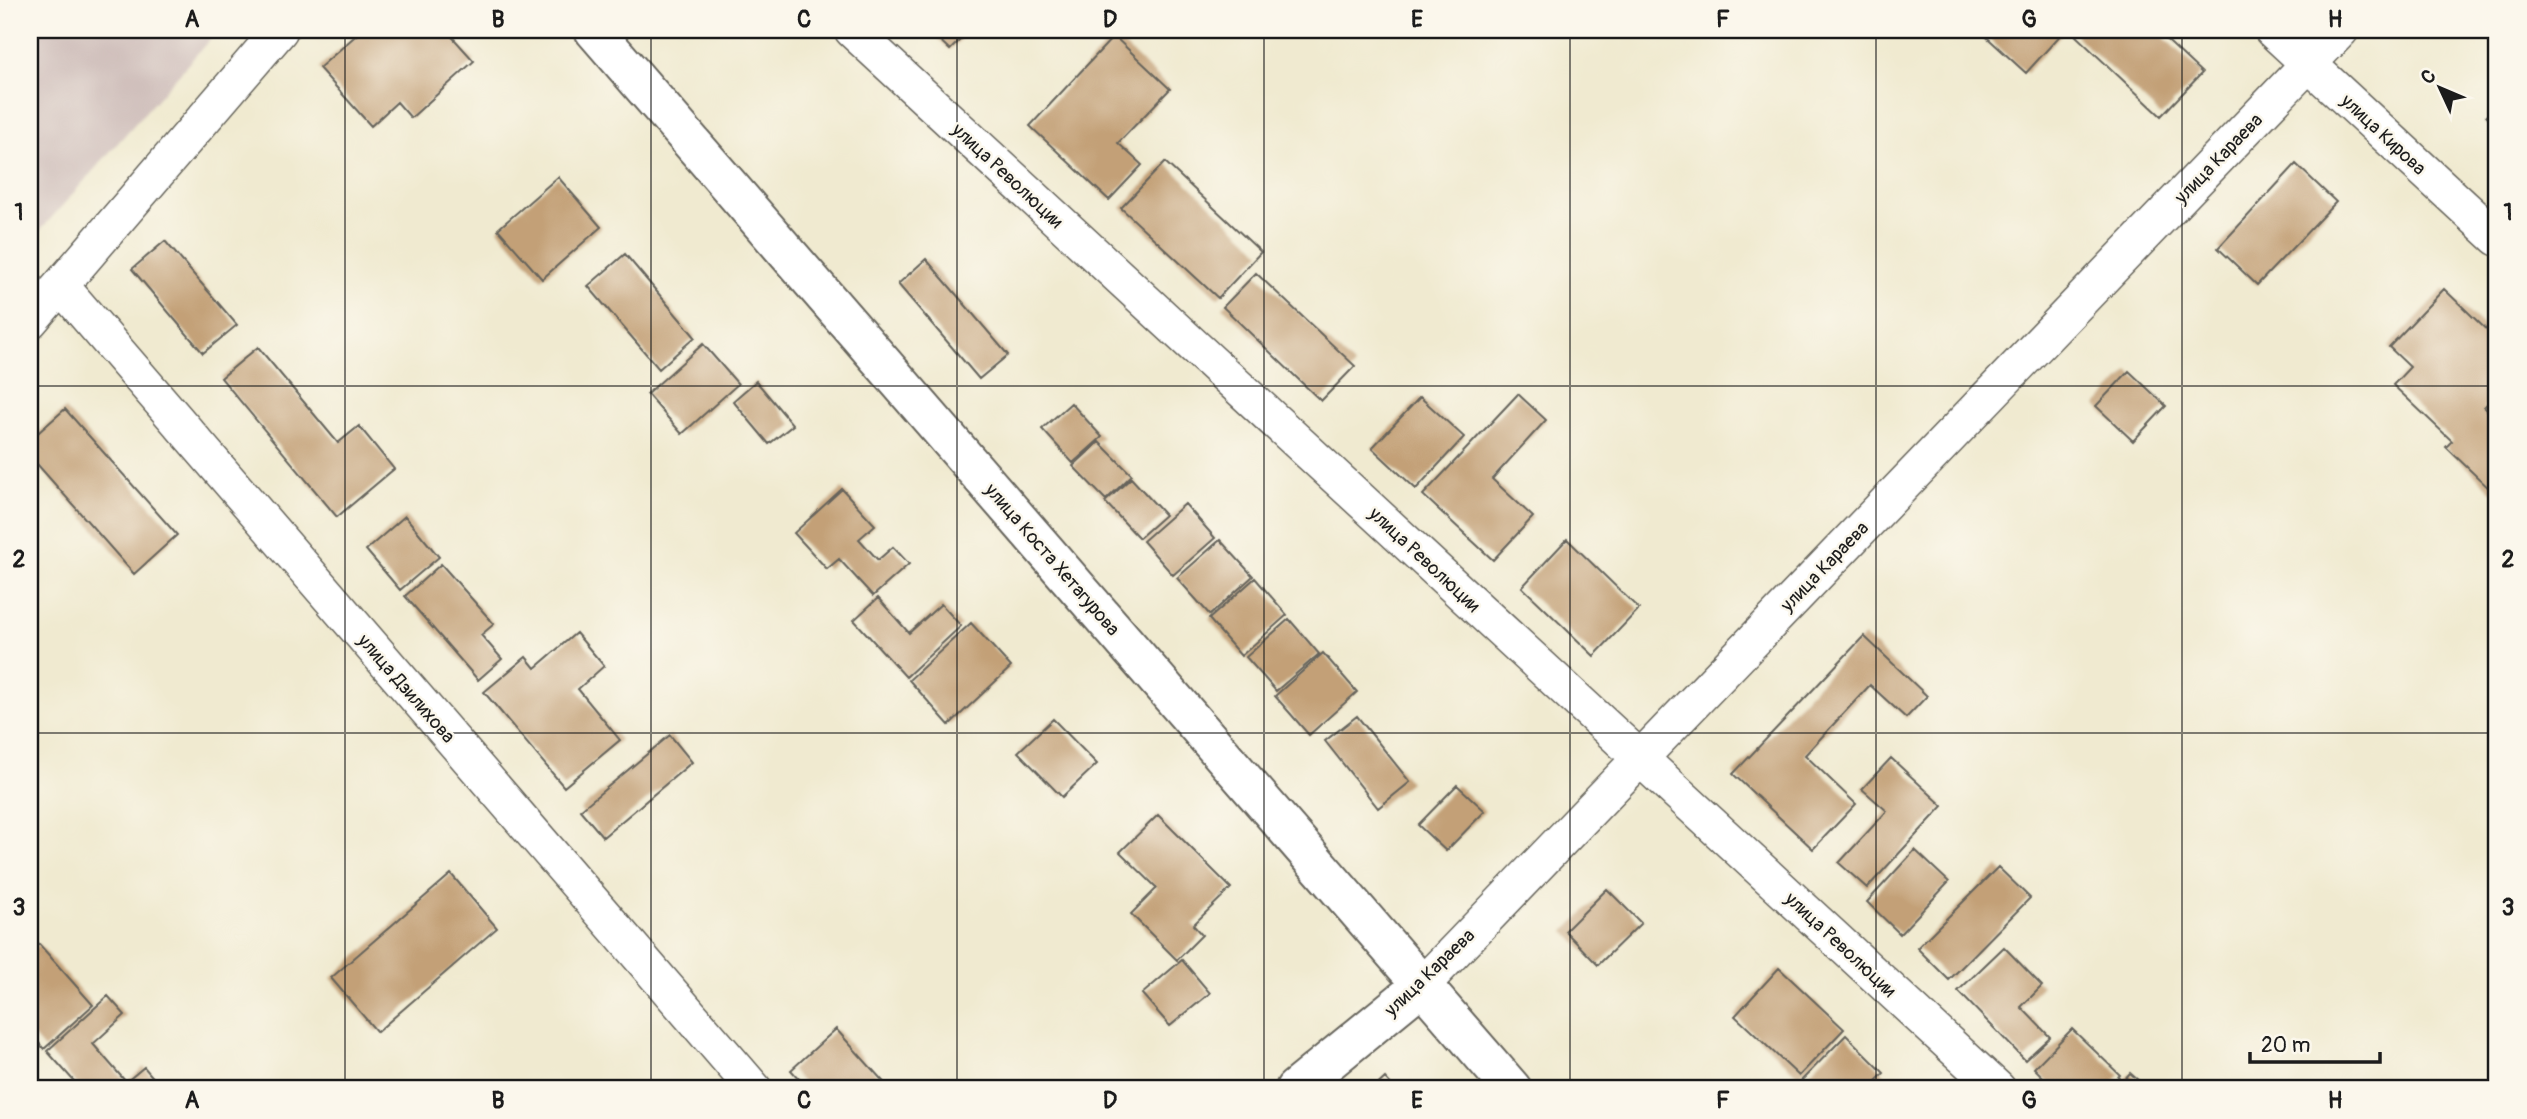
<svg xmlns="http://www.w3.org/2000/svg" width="2527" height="1119" viewBox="0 0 2527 1119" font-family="Pangolin,sans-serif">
	<rect width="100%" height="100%" fill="#fbf7ec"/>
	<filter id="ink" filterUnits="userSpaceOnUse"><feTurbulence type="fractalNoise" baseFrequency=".0143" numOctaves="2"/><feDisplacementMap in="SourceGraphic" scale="14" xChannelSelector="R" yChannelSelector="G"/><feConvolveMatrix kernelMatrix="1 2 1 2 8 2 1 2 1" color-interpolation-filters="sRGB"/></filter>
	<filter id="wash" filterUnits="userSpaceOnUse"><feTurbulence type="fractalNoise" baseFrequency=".00686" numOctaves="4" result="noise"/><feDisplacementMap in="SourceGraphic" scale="28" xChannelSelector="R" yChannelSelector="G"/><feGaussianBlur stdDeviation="1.57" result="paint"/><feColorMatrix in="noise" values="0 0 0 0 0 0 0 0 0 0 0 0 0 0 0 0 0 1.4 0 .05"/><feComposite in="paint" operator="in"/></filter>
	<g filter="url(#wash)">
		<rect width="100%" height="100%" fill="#f0ead0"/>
		<path fill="#d0c0bc" d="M30,30H218L30,242Z"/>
		<g id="blocks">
			<path fill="#c3a077" d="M362,30H446L474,61L411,118L397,102L371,126L319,68Z
				M929,30H970L950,50Z
				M1979,30H2065L2026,73Z
				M2081,30H2156L2202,73L2161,116L2076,36Z
				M1114,36L1170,89L1118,143L1142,165L1109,200L1030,126Z
				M2497,104V127L2486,116Z
				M1165,162L1261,252L1218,298L1121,208Z
				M2296,164L2336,202L2257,285L2218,248Z
				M558,177L601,227L542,279L498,229Z
				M165,241L237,325L203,353L132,269Z
				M625,254L695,337L659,369L588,286Z
				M926,259L1008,355L979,379L898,284Z
				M1256,273L1355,366L1321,401L1223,307Z
				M2444,289L2497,340V394L2484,407L2497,420V496L2446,447L2452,441L2393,385L2410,367L2389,347Z
				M703,344L738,384L682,434L647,394Z
				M258,347L338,443L359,426L394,469L337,517L221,378Z
				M2129,371L2166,406L2133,441L2096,406Z
				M756,381L793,425L769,444L733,401Z
				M1518,394L1546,420L1492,479L1533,517L1493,560L1423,495Z
				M1420,397L1464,437L1416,489L1372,448Z
				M1071,403L1102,437L1073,463L1042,429Z
				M65,409L177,535L134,574L30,456V440Z
				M1099,442L1132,475L1106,500L1073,466Z
				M1131,478L1165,515L1139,538L1105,502Z
				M842,489L875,525L859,539L878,560L893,547L909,564L873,596L839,559L827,569L794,533Z
				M1185,504L1215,538L1173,575L1143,541Z
				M405,516L439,557L400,590L366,550Z
				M1567,539L1639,609L1594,656L1522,587Z
				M1220,540L1253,576L1210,615L1177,578Z
				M441,564L494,624L481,635L502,659L478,680L405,596Z
				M1255,578L1287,615L1241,656L1209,619Z
				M878,598L909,633L941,604L961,626L906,677L854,620Z
				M1289,619L1319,654L1276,691L1246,657Z
				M971,623L1011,667L949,725L909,680Z
				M576,633L604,666L578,689L620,740L564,787L484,692L526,657L535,668Z
				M1864,636L1927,696L1906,718L1870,685L1805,755L1856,804L1813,849L1733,774Z
				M1323,653L1357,692L1309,735L1275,696Z
				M1357,716L1410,782L1378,808L1325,741Z
				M1053,719L1097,764L1062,797L1018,752Z
				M670,735L692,762L603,837L580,810Z
				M1891,758L1943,806L1867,888L1839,863L1887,811L1862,789Z
				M1457,785L1485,811L1446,851L1418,825Z
				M1158,815L1231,888L1193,925L1202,935L1177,960L1131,914L1157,888L1120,852Z
				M1915,850L1949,882L1900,934L1867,902Z
				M1998,867L2030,898L1949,980L1917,948Z
				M451,874L497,928L377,1032L331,978Z
				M1607,889L1641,923L1598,965L1565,931Z
				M39,944L93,1005L44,1049L30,1033V952Z
				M2004,947L2042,986L2021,1007L2050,1037L2025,1060L1958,991Z
				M1182,960L1210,993L1170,1026L1142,994Z
				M1779,968L1844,1029L1799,1076L1735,1016Z
				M108,996L125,1015L93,1044L126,1082L144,1067L163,1089H81L47,1051Z
				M836,1029L890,1089H808L791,1070Z
				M2072,1029L2120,1075L2107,1089H2055L2034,1068Z
				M1846,1035L1884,1073L1868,1089H1793Z
				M2130,1073L2148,1089H2116Z
				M1385,1078L1395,1089H1373Z"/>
		</g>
	</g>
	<g filter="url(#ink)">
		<use href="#blocks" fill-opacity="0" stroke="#66645b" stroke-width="2"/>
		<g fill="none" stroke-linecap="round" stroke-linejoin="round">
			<defs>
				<path id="street" d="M852,30L1998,1089
					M2272,30L2497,238
					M61,286L754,1089
					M30,321L280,30
					M1422,985L2341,30"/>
				<path id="secondary" d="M594,30L1512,1089
					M1295,1089L1422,985"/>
			</defs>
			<use href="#street" stroke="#66645b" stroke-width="38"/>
			<use href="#secondary" stroke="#66645b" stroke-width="42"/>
			<use href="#street" stroke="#fff" stroke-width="35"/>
			<use href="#secondary" stroke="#fff" stroke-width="38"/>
		</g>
	</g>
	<path fill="none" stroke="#1c1c1c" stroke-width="2" stroke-opacity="0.55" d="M345,30V1089M651,30V1089M957,30V1089M1264,30V1089M1570,30V1089M1876,30V1089M2182,30V1089M30,386H2497M30,733H2497"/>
	<g text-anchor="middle" stroke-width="5" stroke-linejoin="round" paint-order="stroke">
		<g font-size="19" fill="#1c1c1c" stroke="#fbf7ec">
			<text transform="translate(2384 134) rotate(43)" y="7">улица Кирова</text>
			<text transform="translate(2218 158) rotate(-46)" y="7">улица Караева</text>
			<text transform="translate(1008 175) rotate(43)" y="7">улица Революции</text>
			<text transform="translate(1053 559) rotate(49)" y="7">улица Коста Хетагурова</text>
			<text transform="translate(1425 559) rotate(43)" y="7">улица Революции</text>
			<text transform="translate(1824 566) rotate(-46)" y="7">улица Караева</text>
			<text transform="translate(407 688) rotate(49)" y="7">улица Дзилихова</text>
			<text transform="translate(1841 944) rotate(43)" y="7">улица Революции</text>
			<text transform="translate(1429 972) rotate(-44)" y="7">улица Караева</text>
		</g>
	</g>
	<rect width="2527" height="1119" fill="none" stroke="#fbf7ec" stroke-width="77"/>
	<g transform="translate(2440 88) rotate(314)" stroke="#fbf7ec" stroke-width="5" paint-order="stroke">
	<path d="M0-5L12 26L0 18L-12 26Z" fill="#1c1c1c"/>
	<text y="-10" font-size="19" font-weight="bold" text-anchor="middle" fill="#1c1c1c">С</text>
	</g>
	<path d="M2250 1052v10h130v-10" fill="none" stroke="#1c1c1c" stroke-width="3.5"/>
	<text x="2261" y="1052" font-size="21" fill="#1c1c1c" stroke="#fbf7ec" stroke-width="5" paint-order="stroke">20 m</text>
	<rect x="38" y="38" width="2450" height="1042" fill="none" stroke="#1c1c1c" stroke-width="2.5"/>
	<g font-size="23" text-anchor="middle" font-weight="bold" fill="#1c1c1c">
		<text x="192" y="27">A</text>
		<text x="498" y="27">B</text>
		<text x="804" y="27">C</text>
		<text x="1110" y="27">D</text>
		<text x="1417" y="27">E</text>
		<text x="1723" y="27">F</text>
		<text x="2029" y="27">G</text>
		<text x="2335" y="27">H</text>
		<text x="19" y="220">1</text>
		<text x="2508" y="220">1</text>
		<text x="19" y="567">2</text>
		<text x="2508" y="567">2</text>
		<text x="19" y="915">3</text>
		<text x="2508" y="915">3</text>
		<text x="192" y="1108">A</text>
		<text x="498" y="1108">B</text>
		<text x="804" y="1108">C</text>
		<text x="1110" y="1108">D</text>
		<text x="1417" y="1108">E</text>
		<text x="1723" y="1108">F</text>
		<text x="2029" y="1108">G</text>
		<text x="2335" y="1108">H</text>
	</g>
</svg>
